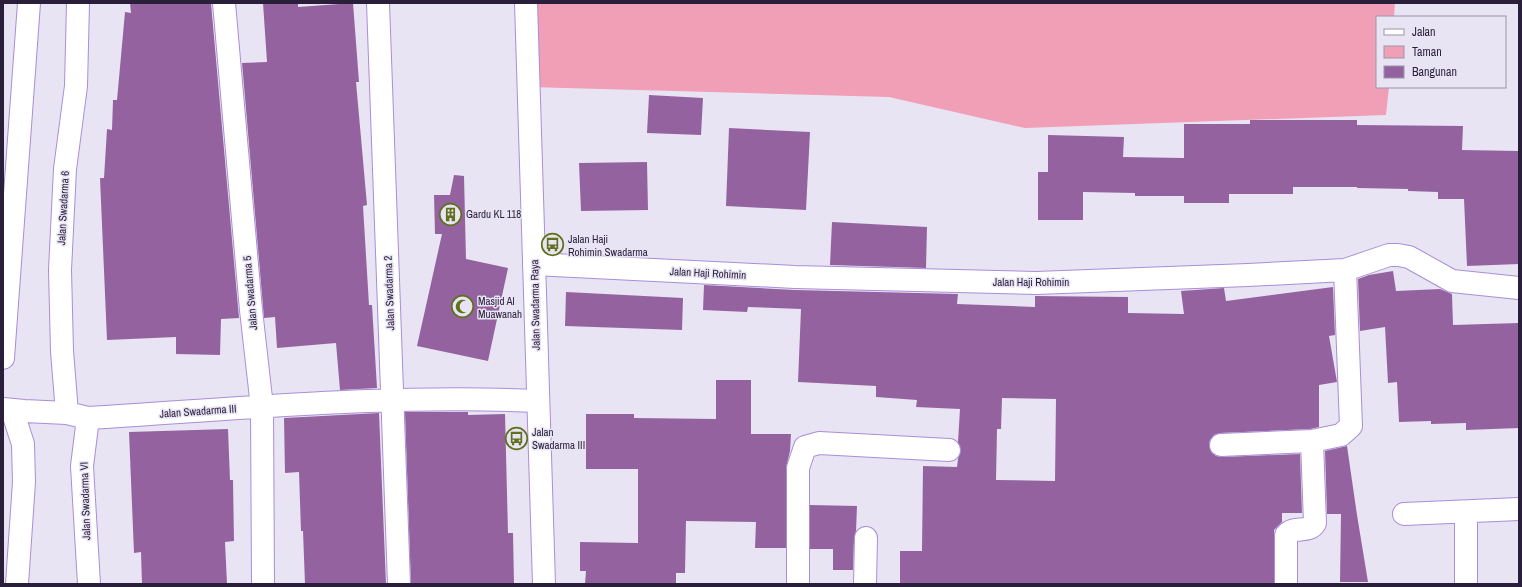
<svg xmlns="http://www.w3.org/2000/svg" width="1522" height="587" viewBox="0 0 1522 587" font-family="'Archivo Narrow',sans-serif">
	<rect width="100%" height="100%" fill="#e8e4f3"/>
	<path fill="#f19eb7" d="M526,3H1395L1394,17H1377V87H1389L1386,115L1025,128L889,97L529,87Z"/>
	<path fill="#9562a0" fill-rule="evenodd" d="M130,3H211L239,318L221,319L220,355L176,354V337L107,340L100,178H104L107,129L112,130L113,100H117L125,12L131,13Z
		M263,3H298V7L353,3L359,82H356L367,205L363,206L369,305H372L377,388L340,390L336,343L277,348L275,317L264,318L242,63L267,62Z
		M649,95L703,98L701,135L647,133Z
		M1250,120H1357V125L1463,126L1462,150L1519,151V264L1467,266L1464,199H1438V192L1408,191V189L1357,188V187H1293V194H1229V203H1184V196H1135V193L1083,192V220H1038V172H1048V135L1124,137L1123,157L1184,158V124H1250Z
		M729,128L810,132L806,210L726,206Z
		M647,162L648,210L581,211L579,163Z
		M454,175L464,176L466,259L508,268L488,361L417,346L442,234H435L434,195H450Z
		M832,222L927,227L926,268L830,265Z
		M1393,271L1396,291L1440,289L1452,294L1453,325L1519,323V428L1466,430V423L1431,424V421L1399,422L1397,382L1388,383L1385,327L1360,331L1358,279L1369,275Z
		M704,285L795,290L958,294L957,304L1035,307V296L1128,297V313L1184,314L1181,291L1224,288L1226,301L1333,287L1335,335L1329,336L1337,382L1319,385V427L1310,429L1220,433L1214,435L1210,440L1209,445L1211,452L1216,456L1222,457L1300,454L1302,513H1282V522L1274,530V584H900V551H922L923,466L957,467L958,459L961,450L958,442L960,409L916,407L917,400L876,397V386L798,382L801,309L748,307L747,312L703,310ZM1002,398L1056,399L1055,481L996,480L997,429H1001Z
		M566,292L683,298L682,330L565,326Z
		M716,380H751V434H791L790,451L786,468V548H755L756,522L686,521L685,573H676V584H585L586,571H580V542L638,543V469H586V414H634V418L716,419Z
		M405,412H468V415L505,414L508,533H513L514,584H411Z
		M379,413L386,584H305L303,531H301L299,472L285,473L284,418Z
		M228,429L230,480H233L234,541L225,542L227,584H142L141,552L134,553L129,432Z
		M1347,446L1357,515L1368,582H1340L1341,514H1327L1325,451Z
		M810,505L857,506L856,531L854,538L853,570H833V549H810Z"/>
	<g fill="none" stroke-linecap="round" stroke-linejoin="round">
		<defs>
			<path id="minor" d="M224,3L251,310L262,407L263,584
				M378,3L399,584
				M534,264L795,277L1036,283L1248,275L1345,270L1389,255H1398L1409,257L1452,281L1519,288
				M3,358L29,3
				M3,409L24,411L67,413L88,418C237,409 388,394 537,401
				M12,410L23,444L24,482L17,584
				M67,413L62,351L60,270L65,169L76,86L78,3
				M88,418L82,466L89,584
				M1221,445L1312,441L1341,435L1351,426L1345,270
				M1466,512V584
				M1404,514L1519,509
				M798,584V468L805,447L819,443L949,450
				M865,584L866,538
				M1286,584V535C1294,525 1309,534 1315,523L1312,441"/>
			<path id="secondary" d="M526,3L544,584"/>
		</defs>
		<use href="#minor" stroke="#a98ed7" stroke-width="24"/>
		<use href="#secondary" stroke="#a98ed7" stroke-width="24"/>
		<use href="#minor" stroke="#fff" stroke-width="22"/>
		<use href="#secondary" stroke="#fff" stroke-width="22"/>
	</g>
	<defs>
		<symbol id="building-ring" viewBox="-11 -11 22 22"><circle r="9.5" fill="#e8e4f3" stroke="#60711e" stroke-width="1.5"/><path d="M-4-6H4V6H1V3H-1V6H-4ZM-2.5-4.3h1.7v1.8h-1.7ZM.8-4.3h1.7v1.8H.8ZM-2.5-1h1.7V.8h-1.7ZM.8-1h1.7V.8H.8Z" fill="#60711e"/></symbol>
		<symbol id="bus-ring" viewBox="-11 -11 22 22"><circle r="9.5" fill="#e8e4f3" stroke="#60711e" stroke-width="1.5"/><path d="M-5-6H5V4H4V6H2V4H-2V6H-4V4H-5ZM-3.5-4V0h7V-4ZM-3.5 1.2v1.5H-2V1.2ZM2 1.2v1.5H3.5V1.2Z" fill="#60711e"/></symbol>
		<symbol id="mosque-ring" viewBox="-11 -11 22 22"><circle r="9.5" fill="#e8e4f3" stroke="#60711e" stroke-width="1.5"/><path d="M3.5-4.9A6 6 0 1 0 3.5 4.9A5 5 0 1 1 3.5-4.9Z" fill="#60711e"/></symbol>
	</defs>
	<g fill-rule="evenodd">
		<use href="#building-ring" x="438" y="202" width="25" height="25"/>
		<use href="#bus-ring" x="540" y="232" width="25" height="25"/>
		<use href="#mosque-ring" x="450" y="294" width="25" height="25"/>
		<use href="#bus-ring" x="504" y="426" width="25" height="25"/>
	</g>
	<g text-anchor="middle" stroke-width="3" stroke-linejoin="round" paint-order="stroke">
		<g font-size="11" fill="#2a1f3b" stroke="#e8e4f3">
			<text transform="translate(63 208) rotate(-87)" y="4">Jalan Swadarma 6</text>
			<text transform="translate(708 273) rotate(3)" y="4">Jalan Haji Rohimin</text>
			<text x="1031" y="286">Jalan Haji Rohimin</text>
			<text transform="translate(250 293) rotate(-95)" y="4">Jalan Swadarma 5</text>
			<text transform="translate(389 293) rotate(-92)" y="4">Jalan Swadarma 2</text>
			<text transform="translate(535 305) rotate(-91)" y="4">Jalan Swadarma Raya</text>
			<text transform="translate(198 411) rotate(-4)" y="4">Jalan Swadarma III</text>
			<text transform="translate(85 501) rotate(-92)" y="4">Jalan Swadarma VI</text>
		</g>
		<g font-size="11" fill="#2a1f3b" stroke="#e8e4f3" text-anchor="start">
			<text x="466" y="218">Gardu KL 118</text>
			<text x="568" y="243">Jalan Haji<tspan x="568" dy="13">Rohimin Swadarma</tspan></text>
			<text x="478" y="305">Masjid Al<tspan x="478" dy="13">Muawanah</tspan></text>
			<text x="532" y="436">Jalan<tspan x="532" dy="13">Swadarma III</tspan></text>
		</g>
	</g>
	<rect width="1522" height="587" fill="none" stroke="#2a1f3b" stroke-width="8"/>
	<rect x="1376" y="16" width="130" height="72" fill="#e8e4f3" stroke="#9c95a9"/>
	<rect x="1384" y="29" width="20" height="6" fill="#ffffff" stroke="#9c95a9"/>
	<text x="1412" y="36" font-size="12" fill="#2a1f3b">Jalan</text>
	<rect x="1384" y="46" width="20" height="12" fill="#f19eb7" stroke="#9c95a9"/>
	<text x="1412" y="56" font-size="12" fill="#2a1f3b">Taman</text>
	<rect x="1384" y="66" width="20" height="12" fill="#9562a0" stroke="#9c95a9"/>
	<text x="1412" y="76" font-size="12" fill="#2a1f3b">Bangunan</text>
</svg>
